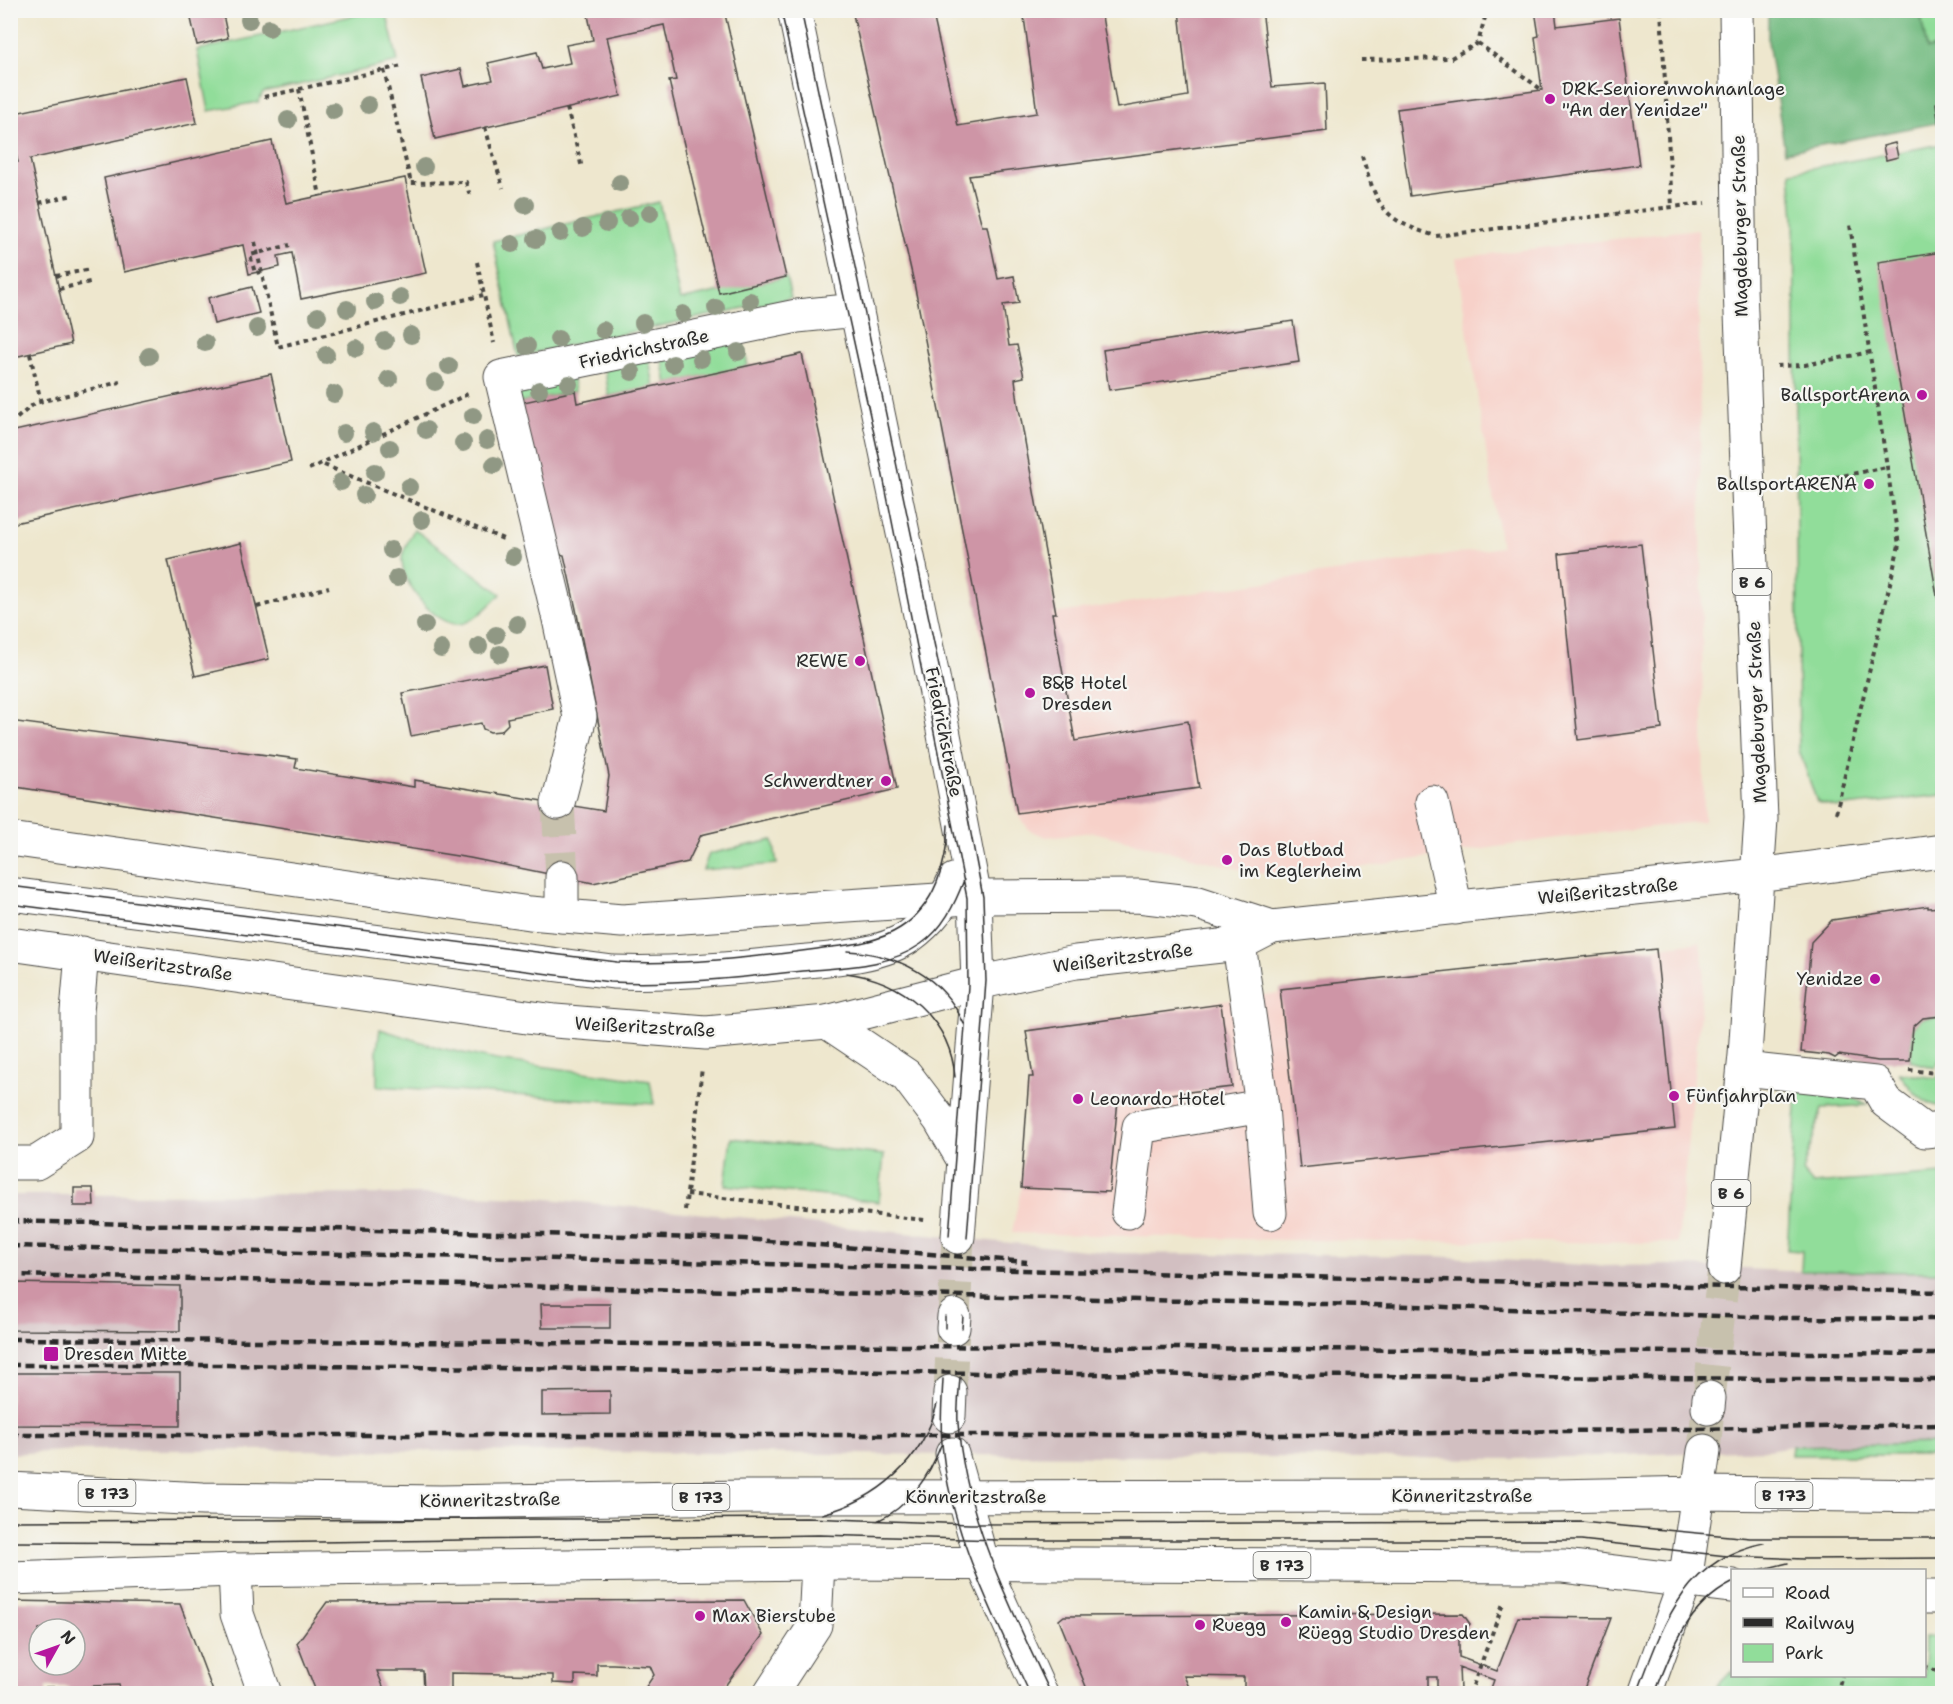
<svg xmlns="http://www.w3.org/2000/svg" width="1953" height="1704" viewBox="0 0 1953 1704" font-family="'Shantell Sans',sans-serif">
	<rect width="100%" height="100%" fill="#f6f6f2"/>
	<filter id="ink" filterUnits="userSpaceOnUse"><feTurbulence type="fractalNoise" baseFrequency=".0167" numOctaves="2"/><feDisplacementMap in="SourceGraphic" scale="12" xChannelSelector="R" yChannelSelector="G"/><feConvolveMatrix kernelMatrix="1 2 1 2 8 2 1 2 1" color-interpolation-filters="sRGB"/></filter>
	<filter id="wash" filterUnits="userSpaceOnUse"><feTurbulence type="fractalNoise" baseFrequency=".008" numOctaves="4" result="noise"/><feDisplacementMap in="SourceGraphic" scale="24" xChannelSelector="R" yChannelSelector="G"/><feGaussianBlur stdDeviation="1.35" result="paint"/><feColorMatrix in="noise" values="0 0 0 0 0 0 0 0 0 0 0 0 0 0 0 0 0 1.4 0 .05"/><feComposite in="paint" operator="in"/></filter>
	<g filter="url(#wash)">
		<rect width="100%" height="100%" fill="#eee7ce"/>
		<path fill="#f7d1c9" d="M1698,229L1704,821L1550,839L1330,872L1255,873L1093,832L1046,837L1029,830L1017,813L979,625L1501,547L1456,258Z
			M1700,942L1704,970L1678,1243L1283,1240L1012,1233L1021,1188L1029,1077L1033,1076L1026,1031L1263,995Z"/>
		<path fill="#d2bfc1" d="M439,1194L527,1197L1118,1253L1433,1256L1603,1266L1668,1265L1785,1271L1942,1272V1443L1792,1446L1768,1450L1513,1459L297,1450H80L11,1454V1195Z"/>
		<path fill="#91dd9a" stroke="#5e8462" stroke-width="1.5" d="M374,11H386L398,62L263,93L258,102L209,111L197,50Z
			M1920,11H1942V46L1927,50Z
			M1942,144V795L1837,807L1817,802L1799,750L1794,218L1790,172Z
			M659,202L680,300L786,277L791,298L518,356L493,241Z
			M741,335L748,366L667,384L661,352Z
			M648,354L654,387L609,396L604,363Z
			M571,371L575,391L519,403L514,383Z
			M414,529L501,594C490,604 475,622 460,624C435,626 401,583 402,559C402,550 411,537 414,529Z
			M773,840L777,864L703,870L709,854Z
			M1941,1017L1942,1055L1935,1068L1910,1061L1913,1027L1923,1018Z
			M380,1029L440,1048L496,1060L650,1081L654,1104L377,1086V1050Z
			M1942,1069V1107C1921,1104 1912,1090 1899,1073L1936,1078Z
			M1797,1092H1837L1869,1105L1822,1108L1803,1172L1813,1184L1942,1174V1272L1801,1271L1802,1251L1787,1250Z
			M731,1138L884,1155L879,1202L725,1185Z
			M1942,1443V1455H1791L1792,1446Z
			M1925,1637H1942V1693H1715L1719,1684L1732,1671V1676H1924Z"/>
		<path fill="#74bc82" stroke="#507456" stroke-width="1.5" d="M1768,11H1920L1927,49L1942,46V122L1785,152L1768,41Z"/>
		<g id="blocks">
			<path fill="#ce95a6" fill-rule="evenodd" d="M189,10H222L228,38L197,45Z
				M587,10H724L786,277L719,293L669,81L676,80L664,25L607,37L621,96L435,139L421,78L461,69L465,86L493,80L488,63L537,52L542,69L570,63L566,45L593,40Z
				M852,10H932L958,126L1037,113L1023,10H1101L1117,108L1188,96L1179,10H1262L1272,87L1325,83L1327,131L969,176L982,226H987L998,279L1014,276L1019,303L1003,305L1009,346L1017,345L1024,377L1015,379L1018,403L1056,613H1052L1075,741L1188,721L1199,788L1017,813L914,283Z
				M1535,10H1555L1557,26L1619,18L1639,165L1410,196L1397,109L1542,90L1535,37L1539,36Z
				M187,77L197,123L30,159L71,344L10,358V163L18,162L10,130V114Z
				M1942,102V128H1939L1936,103Z
				M272,141L286,203L405,178L426,273L301,299L292,253L278,256L280,267L249,274L243,245L124,272L104,178Z
				M1895,143L1898,157L1886,160L1883,146Z
				M1942,252V606L1939,607L1878,262Z
				M252,287L259,313L214,324L208,298Z
				M1293,321L1299,362L1109,390L1103,350Z
				M802,354L897,789L701,835L688,862L593,883L470,858L10,786V721L297,759L295,768L414,787V780L604,811L609,776L576,609L564,555L552,552L519,403L575,391L577,403Z
				M271,374L291,462L10,524V461L15,460L10,432Z
				M241,543L269,659L195,676L168,560Z
				M1641,544L1662,729L1578,740L1559,554Z
				M545,665L553,709L507,718L508,724L501,731L490,732L483,729L481,723L411,736L402,693Z
				M1928,906V908L1942,907V1016L1923,1018L1913,1027L1910,1061H1878L1839,1055L1835,1058L1829,1055L1801,1052L1811,942L1832,920Z
				M1656,949L1675,1129L1300,1168L1280,989Z
				M1221,1004L1232,1087L1118,1100L1109,1192L1021,1188L1029,1077H1033L1026,1031Z
				M74,1188H93L94,1206H74Z
				M10,1283L180,1286V1331L10,1330Z
				M541,1304H610V1328H542Z
				M10,1373H180V1426L10,1425Z
				M610,1391V1414L542,1415V1392Z
				M744,1600L763,1635L719,1694H641L654,1675L650,1666L613,1664H597V1676L575,1675V1684L553,1683V1675L451,1673V1691H424L423,1671H377L386,1694H317L297,1643L327,1602Z
				M10,1601L180,1604L214,1694H122L119,1685L91,1686V1694H66L69,1687H46V1694H18V1687H10ZM39,1629H75V1665H39Z
				M1463,1614L1470,1624L1464,1632L1459,1633V1657L1497,1671L1518,1617L1611,1618L1582,1694H1489L1494,1680L1459,1667L1460,1691L1437,1692V1677H1428V1694H1244V1677L1184,1676L1192,1694H1089L1059,1620L1064,1616Z"/>
		</g>
	</g>
	<g filter="url(#ink)">
		<use href="#blocks" fill-opacity="0" stroke="#484743" stroke-width="1.5"/>
		<g fill="none" stroke-linecap="round" stroke-linejoin="round">
			<path stroke="#c7c1ad" stroke-width="33" stroke-dasharray="33 16" stroke-linecap="butt" d="M558,803L562,877
				M954,1316L958,1237
				M950,1392L953,1328"/>
			<path stroke="#c7c1ad" stroke-width="33" stroke-dasharray="33 16" stroke-linecap="butt" d="M1709,1398L1724,1268
				M1704,1451L1708,1408"/>
			<defs>
				<path id="minor" d="M794,10L933,677L975,898L978,983L958,1237
					M1432,802L1456,908
					M558,803L580,717L559,619L501,377L797,316L857,310
					M10,894L613,972C672,974 728,969 786,963C824,959 878,958 910,936C930,921 945,902 954,880
					M562,916V877
					M1239,944L1262,1106L1270,1213
					M827,1022L906,1075L940,1120L963,1159
					M1744,1069L1875,1083L1886,1102L1925,1131L1942,1129
					M10,1163H36L77,1137V1012L82,953
					M1128,1212L1139,1127L1262,1106
					M953,1328L954,1316
					M949,1416L950,1392
					M952,1454L983,1565L1041,1694
					M235,1570L237,1614L265,1694
					M770,1694L815,1625L818,1563
					M1645,1694L1685,1582"/>
				<path id="major" d="M10,839L530,913L622,921L983,897L1138,896L1198,903L1272,927L1757,875L1942,851
					M10,944L555,1021L706,1033L827,1022L986,981L1076,962L1239,944L1272,927
					M1724,1268L1745,1055L1761,819L1740,288L1736,10
					M1708,1408L1709,1398
					M10,1489L203,1499L441,1502L745,1497L1554,1496L1699,1493L1942,1496
					M10,1578L235,1570L818,1563L1563,1566L1732,1586
					M1685,1582L1704,1451
					M1924,1597H1942"/>
			</defs>
			<use href="#minor" stroke="#484743" stroke-width="35"/>
			<use href="#major" stroke="#484743" stroke-width="35"/>
			<path stroke="#484743" stroke-width="4" stroke-dasharray="4.5 4.5" stroke-linecap="butt" d="M1661,10L1672,207
				M1478,43L1542,90
				M1361,60L1451,58L1478,43L1487,10
				M384,70L411,183L466,182L470,196
				M299,89L320,196
				M264,97L402,66
				M567,108L582,168
				M485,127L503,188
				M1362,156C1378,208 1382,220 1436,236L1705,203
				M39,203L73,195
				M255,242L278,347L483,295
				M477,262L494,343
				M261,272L255,273L250,255L290,245
				M56,276L91,269
				M59,289L94,281
				M30,354L41,402
				M1777,366L1805,365L1870,352
				M10,424L35,403L120,382
				M324,465L503,539
				M309,469L470,393
				M1782,484L1821,480L1887,467
				M257,607L329,587
				M1836,813L1899,545L1850,225
				M1909,1070L1936,1073L1942,1064
				M687,1194L925,1220
				M685,1210L702,1068
				M1924,1666L1942,1673
				M1470,1694L1504,1601
				M1837,1694L1842,1676"/>
			<use href="#minor" stroke="#fff" stroke-width="33"/>
			<use href="#major" stroke="#fff" stroke-width="33"/>
			<path stroke="#2b2b2b" stroke-width="1.5" d="M781,10L880,461L967,898L968,986L949,1236
				M801,10L941,676L983,897L986,981L967,1238
				M10,886L617,962C684,965 750,958 817,949C845,945 875,944 900,928C935,906 947,864 948,825
				M10,904L610,982C675,985 738,978 802,971C842,967 887,968 921,944C943,929 955,904 964,880
				M847,951C897,954 943,976 964,1024
				M846,973C902,980 950,1018 955,1077
				M945,1328V1316
				M962,1328L963,1316
				M960,1377C959,1392 957,1408 958,1423C965,1519 1011,1608 1051,1694
				M943,1379C942,1400 940,1422 942,1443C949,1531 994,1615 1030,1694
				M822,1514C877,1500 923,1461 937,1404
				M10,1521L807,1518L970,1524L1581,1522L1750,1538H1942
				M877,1521C908,1508 930,1475 941,1445
				M10,1542L243,1543L819,1535L1000,1540H1581L1727,1556L1803,1559L1942,1558
				M1759,1570L1788,1563
				M1637,1694C1663,1625 1683,1559 1764,1543
				M1655,1694C1671,1650 1688,1605 1732,1583"/>
			<path stroke="#2b2b2b" stroke-width="4.5" stroke-dasharray="9 4.5" stroke-linecap="butt" d="M10,1221L745,1239L1027,1262
				M10,1246L1942,1292
				M10,1275L1414,1306L1783,1318L1942,1319
				M10,1339L1942,1354
				M10,1365H218L1085,1374L1942,1380
				M10,1435H1312L1942,1425"/>
		</g>
		<g fill="#909884">
			<circle cx="249" cy="20" r="9"/>
			<circle cx="269" cy="28" r="9"/>
			<circle cx="368" cy="105" r="9"/>
			<circle cx="333" cy="111" r="9"/>
			<circle cx="288" cy="120" r="9"/>
			<circle cx="424" cy="167" r="9"/>
			<circle cx="620" cy="183" r="9"/>
			<circle cx="525" cy="205" r="9"/>
			<circle cx="650" cy="213" r="9"/>
			<circle cx="629" cy="218" r="9"/>
			<circle cx="607" cy="223" r="9"/>
			<circle cx="583" cy="228" r="9"/>
			<circle cx="560" cy="233" r="9"/>
			<circle cx="536" cy="239" r="9"/>
			<circle cx="512" cy="244" r="9"/>
			<circle cx="400" cy="297" r="9"/>
			<circle cx="750" cy="301" r="9"/>
			<circle cx="375" cy="302" r="9"/>
			<circle cx="716" cy="308" r="9"/>
			<circle cx="347" cy="309" r="9"/>
			<circle cx="683" cy="314" r="9"/>
			<circle cx="318" cy="316" r="9"/>
			<circle cx="643" cy="323" r="9"/>
			<circle cx="257" cy="328" r="9"/>
			<circle cx="603" cy="330" r="9"/>
			<circle cx="411" cy="335" r="9"/>
			<circle cx="558" cy="339" r="9"/>
			<circle cx="385" cy="341" r="9"/>
			<circle cx="205" cy="343" r="9"/>
			<circle cx="527" cy="346" r="9"/>
			<circle cx="356" cy="348" r="9"/>
			<circle cx="738" cy="352" r="9"/>
			<circle cx="326" cy="355" r="9"/>
			<circle cx="149" cy="356" r="9"/>
			<circle cx="701" cy="359" r="9"/>
			<circle cx="673" cy="364" r="9"/>
			<circle cx="449" cy="366" r="9"/>
			<circle cx="632" cy="372" r="9"/>
			<circle cx="389" cy="379" r="9"/>
			<circle cx="435" cy="382" r="9"/>
			<circle cx="569" cy="384" r="9"/>
			<circle cx="539" cy="390" r="9"/>
			<circle cx="334" cy="394" r="9"/>
			<circle cx="473" cy="416" r="9"/>
			<circle cx="426" cy="430" r="9"/>
			<circle cx="373" cy="432" r="9"/>
			<circle cx="344" cy="433" r="9"/>
			<circle cx="487" cy="440" r="9"/>
			<circle cx="463" cy="443" r="9"/>
			<circle cx="390" cy="448" r="9"/>
			<circle cx="494" cy="465" r="9"/>
			<circle cx="375" cy="472" r="9"/>
			<circle cx="341" cy="482" r="9"/>
			<circle cx="409" cy="487" r="9"/>
			<circle cx="364" cy="495" r="9"/>
			<circle cx="422" cy="520" r="9"/>
			<circle cx="391" cy="550" r="9"/>
			<circle cx="513" cy="557" r="9"/>
			<circle cx="397" cy="578" r="9"/>
			<circle cx="517" cy="624" r="9"/>
			<circle cx="425" cy="625" r="9"/>
			<circle cx="496" cy="635" r="9"/>
			<circle cx="479" cy="646" r="9"/>
			<circle cx="441" cy="649" r="9"/>
			<circle cx="500" cy="654" r="9"/>
		</g>
	</g>
	<g fill="#b5179e" stroke="#f6f6f2" stroke-width="2">
		<circle cx="1550" cy="99" r="6"/>
		<circle cx="1922" cy="395" r="6"/>
		<circle cx="1869" cy="484" r="6"/>
		<circle cx="860" cy="661" r="6"/>
		<circle cx="1030" cy="693" r="6"/>
		<circle cx="886" cy="781" r="6"/>
		<circle cx="1227" cy="860" r="6"/>
		<circle cx="1875" cy="979" r="6"/>
		<circle cx="1674" cy="1096" r="6"/>
		<circle cx="1078" cy="1099" r="6"/>
		<rect x="43" y="1346" width="16" height="16" rx="3"/>
		<circle cx="700" cy="1616" r="6"/>
		<circle cx="1286" cy="1622" r="6"/>
		<circle cx="1200" cy="1625" r="6"/>
	</g>
	<g text-anchor="middle" stroke-width="4.5" stroke-linejoin="round" paint-order="stroke">
		<g fill="#f6f6f2" stroke="#686867" stroke-width="1.5">
			<rect x="1732.5" y="569" width="39" height="26" rx="4.5"/>
			<rect x="1711.5" y="1180" width="39" height="26" rx="4.5"/>
			<rect x="78.5" y="1480" width="57" height="26" rx="4.5"/>
			<rect x="1755.5" y="1482" width="57" height="26" rx="4.5"/>
			<rect x="672.5" y="1484" width="57" height="26" rx="4.5"/>
			<rect x="1253.5" y="1552" width="57" height="26" rx="4.5"/>
		</g>
		<g font-size="16" font-weight="bold" fill="#2b2b2b">
			<text x="1752" y="588">B 6</text>
			<text x="1731" y="1199">B 6</text>
			<text x="107" y="1499">B 173</text>
			<text x="1784" y="1501">B 173</text>
			<text x="701" y="1503">B 173</text>
			<text x="1282" y="1571">B 173</text>
		</g>
		<g font-size="18" fill="#2b2b2b" stroke="#f6f6f2" text-anchor="start">
			<text x="1562" y="95">DRK-Seniorenwohnanlage<tspan x="1562" dy="21">"An der Yenidze"</tspan></text>
			<text x="1910" y="401" text-anchor="end">BallsportArena</text>
			<text x="1857" y="490" text-anchor="end">BallsportARENA</text>
			<text x="848" y="667" text-anchor="end">REWE</text>
			<text x="1042" y="689">B&amp;B Hotel<tspan x="1042" dy="21">Dresden</tspan></text>
			<text x="874" y="787" text-anchor="end">Schwerdtner</text>
			<text x="1239" y="856">Das Blutbad<tspan x="1239" dy="21">im Keglerheim</tspan></text>
			<text x="1863" y="985" text-anchor="end">Yenidze</text>
			<text x="1686" y="1102">Fünfjahrplan</text>
			<text x="1090" y="1105">Leonardo Hotel</text>
			<text x="64" y="1360">Dresden Mitte</text>
			<text x="1298" y="1618">Kamin &amp; Design<tspan x="1298" dy="21">Rüegg Studio Dresden</tspan></text>
			<text x="712" y="1622">Max Bierstube</text>
			<text x="1212" y="1631">Ruegg</text>
		</g>
		<g font-size="18" fill="#2b2b2b" stroke="#f6f6f2">
			<text transform="translate(1740 226) rotate(-91)" y="6">Magdeburger Straße</text>
			<text transform="translate(644 349) rotate(-12)" y="6">Friedrichstraße</text>
			<text transform="translate(1757 712) rotate(-92)" y="6">Magdeburger Straße</text>
			<text transform="translate(944 732) rotate(79)" y="6">Friedrichstraße</text>
			<text transform="translate(1608 891) rotate(-6)" y="6">Weißeritzstraße</text>
			<text transform="translate(1123 958) rotate(-7)" y="6">Weißeritzstraße</text>
			<text transform="translate(163 965) rotate(8)" y="6">Weißeritzstraße</text>
			<text transform="translate(645 1027) rotate(3)" y="6">Weißeritzstraße</text>
			<text x="1462" y="1502">Könneritzstraße</text>
			<text x="976" y="1503">Könneritzstraße</text>
			<text transform="translate(490 1500) rotate(-1)" y="6">Könneritzstraße</text>
		</g>
	</g>
	<rect width="1953" height="1704" fill="none" stroke="#f6f6f2" stroke-width="36"/>
	<rect x="1731" y="1569" width="195" height="108" fill="#f6f6f2" stroke="#a5a5a2" stroke-width="1.5"/>
	<rect x="1743" y="1588" width="30" height="9" fill="#ffffff" stroke="#a5a5a2" stroke-width="1.5"/>
	<text x="1785" y="1599" font-size="18" fill="#2b2b2b">Road</text>
	<rect x="1743" y="1618" width="30" height="9" fill="#2b2b2b" stroke="#a5a5a2" stroke-width="1.5"/>
	<text x="1785" y="1629" font-size="18" fill="#2b2b2b">Railway</text>
	<rect x="1743" y="1644" width="30" height="18" fill="#91dd9a" stroke="#a5a5a2" stroke-width="1.5"/>
	<text x="1785" y="1659" font-size="18" fill="#2b2b2b">Park</text>
	<g transform="translate(57 1647) rotate(50)"><circle r="28" fill="#f6f6f2" stroke="#a5a5a2" stroke-width="1.5"/>
	<path d="M0-4.5L10 22L0 15L-10 22Z" fill="#b5179e"/>
	<text y="-9" font-size="16" font-weight="bold" text-anchor="middle" fill="#2b2b2b">N</text>
	</g>
</svg>
